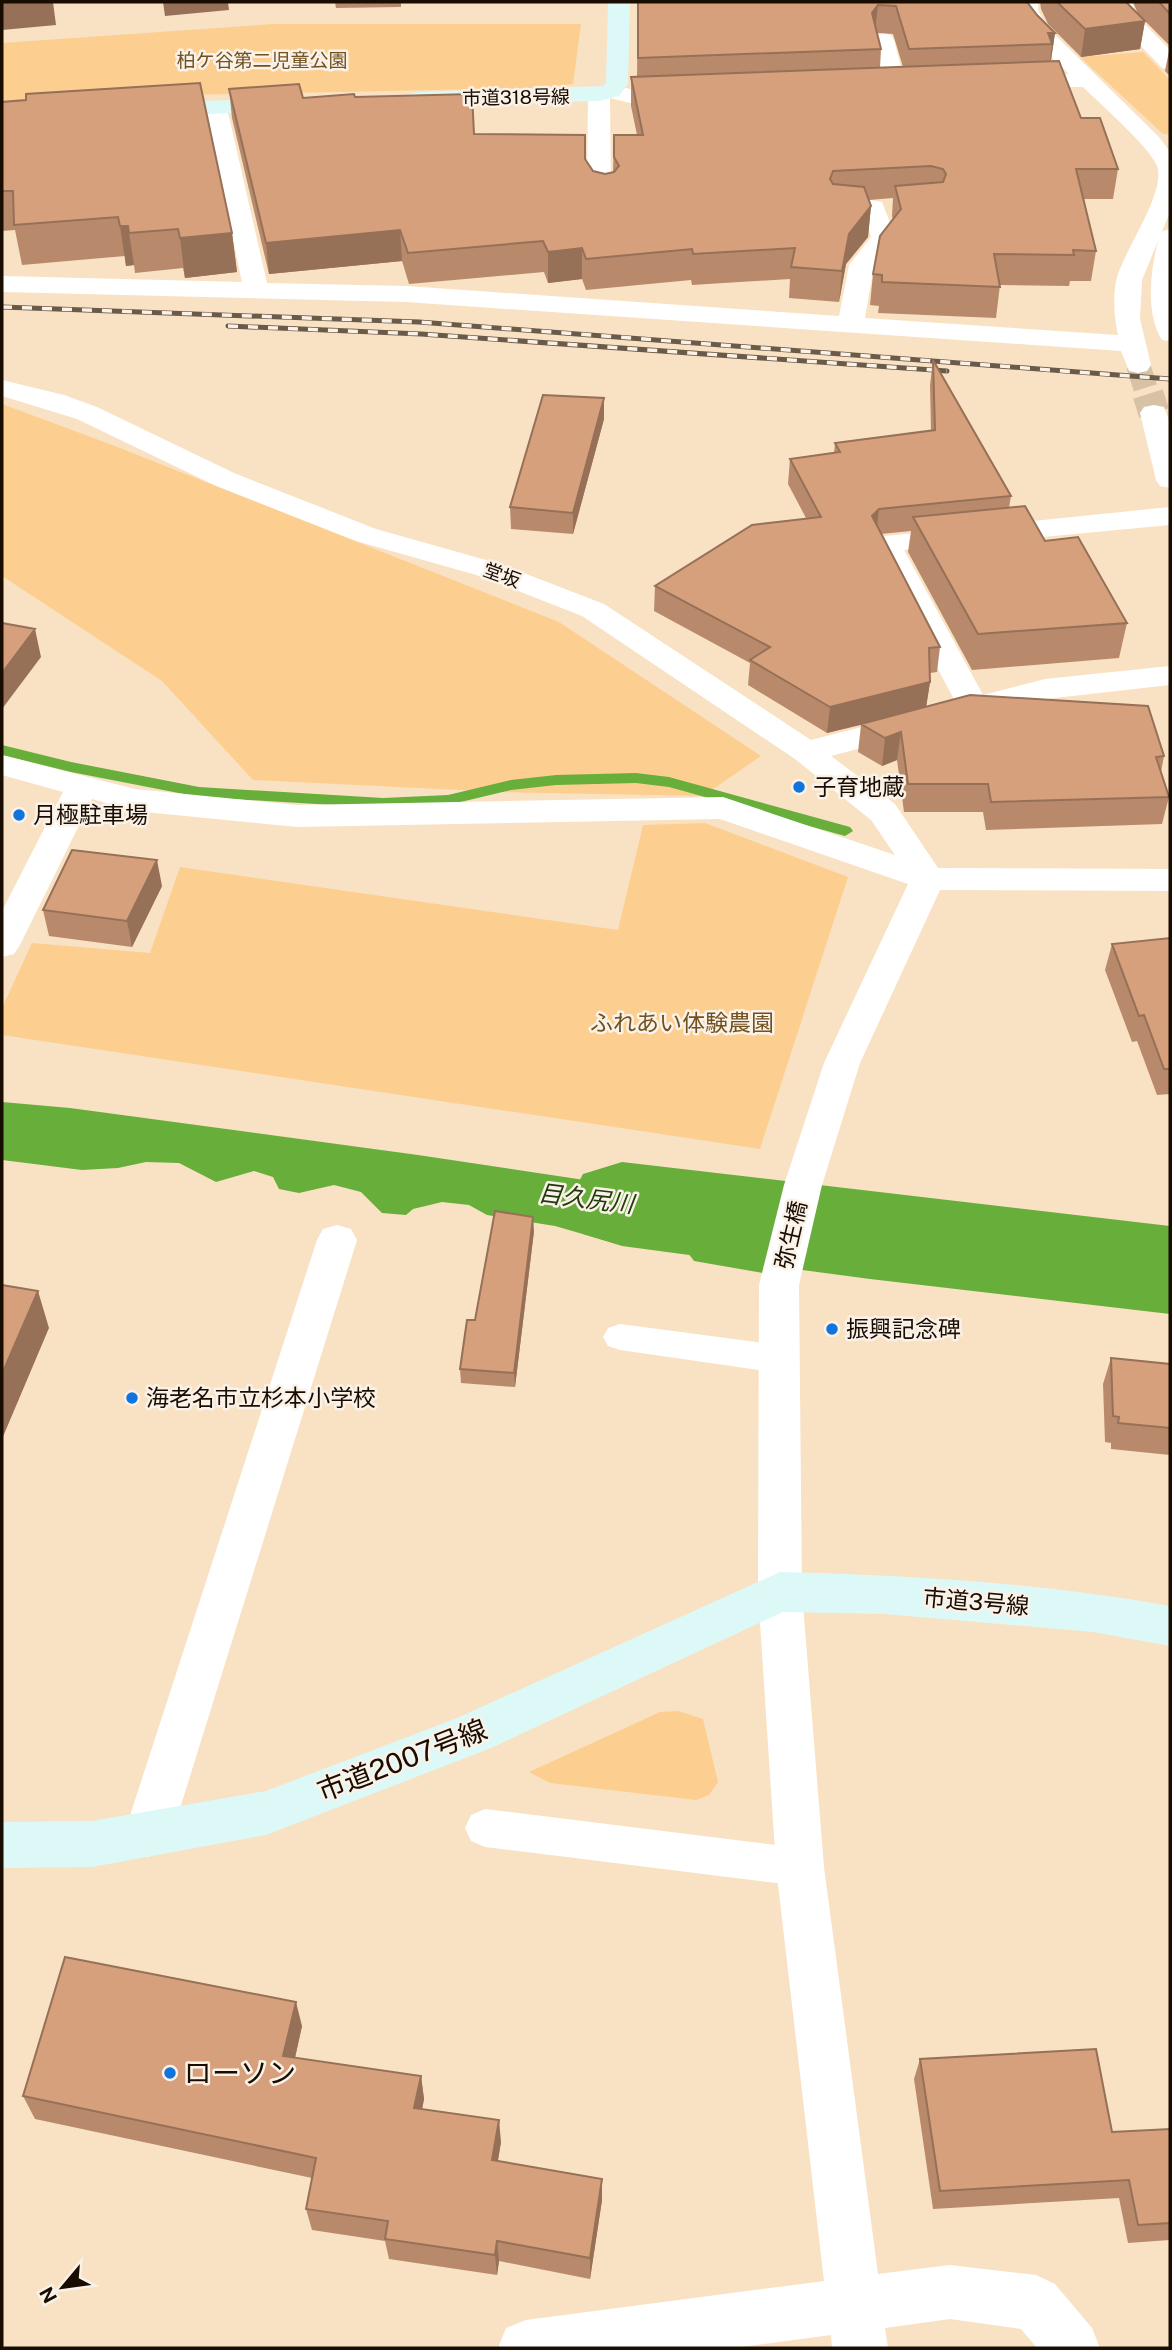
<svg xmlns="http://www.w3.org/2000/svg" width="1172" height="2350" viewBox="0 0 1172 2350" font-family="'Public Sans','Noto Sans JP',sans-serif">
	<rect width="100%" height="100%" fill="#f9e2c3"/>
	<path fill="#fccf90" d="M272,24H581L573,84L538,88L185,95L2,109V43Z
		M1143,52L1170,80V134H1163L1080,57Z
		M2,404L115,446L559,622L761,756L703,796L501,792L253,780L162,681L2,576Z
		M705,823L848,877L760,1149L2,1035V1008L32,943L150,953L180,867L618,930L643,825Z
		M678,1711L703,1719L718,1782L709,1795L696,1800L550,1783L529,1772L660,1712Z"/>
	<path fill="#68ae3a" d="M2,1102L70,1108L418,1155L771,1208L763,1273L694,1261L682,1245L621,1237L607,1241L555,1226L487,1215L469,1205L442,1202L413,1209L406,1215L382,1213L361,1192L334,1185L299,1193L279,1189L273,1177L254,1171L216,1182L179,1163L146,1162L118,1168L82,1170L2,1160Z
		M838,1209L1170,1251V1298L1152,1293L979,1270H965L953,1284L831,1269Z"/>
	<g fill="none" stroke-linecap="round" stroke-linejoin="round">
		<path fill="#68ae3a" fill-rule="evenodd" d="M2,745L71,762L199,787L383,798L448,795L511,780L556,775L636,773L669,777L850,827L853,831L845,836L669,787L636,783L556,785L511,790L448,805L383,808L199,797L71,772L2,755Z"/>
		<path fill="#68ae3a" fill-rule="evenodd" d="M622,1162L1170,1226V1314L870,1279L622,1246L583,1234L567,1204L583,1174Z"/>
		<path stroke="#d7c2a6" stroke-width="24" stroke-dasharray="24 12" stroke-linecap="butt" d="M1138,365L1148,396"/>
		<path stroke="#d7c2a6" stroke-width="31" stroke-dasharray="31 15" stroke-linecap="butt" d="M1148,394L1154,413"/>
		<path fill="#fff" fill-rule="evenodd" d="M1170,229V341L1162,340C1144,312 1151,264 1160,235L1163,231Z
			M620,1324L779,1345L791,1349L796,1359L791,1369L779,1373L620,1350L608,1346L603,1337L608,1328Z
			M485,1809L800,1848L814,1854L820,1867L814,1880L800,1886L485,1847L471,1841L465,1828L471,1815Z"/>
		<path fill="#fff" fill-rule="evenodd" d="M1018,2H1038V10L1046,26L1159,137L1170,152V212L1142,280L1140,319L1151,365L1147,371L1138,373L1129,371L1121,351L406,302L2,292V276L242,282L205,108L208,103H224L227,108L267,283L406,286L839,316L849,265L871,237L863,215L833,213L830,208L833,203C848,199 867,198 882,202L896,238L874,266L865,318L1118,335C1114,318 1113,299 1116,281C1122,253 1167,192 1157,166C1148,145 1100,104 1083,87H1006L1003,82L1006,77L1014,75L1069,74C1052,56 1013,29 1018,2Z
			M1112,2H1132L1136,15L1170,50V70L1162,68L1118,22Z
			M883,33L891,35L894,40L906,87L903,92H887L884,87L872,40L875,35Z
			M611,84L630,89L685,87L693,89L696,94L693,99L685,101L630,103L610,98L611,188L616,195L613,200L604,202L595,200L587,188L588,94L591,89Z
			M2,380L64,395L97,407L234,473L376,529L500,564L604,604L811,740L956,703L871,543L876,537L1170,507V525L904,550L983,695L1045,679L1170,666V685L1046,699L831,756L895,804L938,868L1170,869V891L940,890L860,1063L822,1185L799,1285L802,1592L824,1867L878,2274L950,2265L1036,2275L1055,2284L1092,2328L1100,2348H1037L1021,2329L950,2319L885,2328L888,2348H832L831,2335L733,2348H498L506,2328L526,2320L824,2281L776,1867L758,1592L759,1285L784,1185L824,1063L908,884L720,819L297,827L135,811L92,799L20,945L14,954L2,957V911L63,792L2,775V755L135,789L297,805L723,797L895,855L871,820L795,759L582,616L480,576L356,541L214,485L77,419L2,396Z
			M1154,405L1164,407L1170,423V488L1160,486L1156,480L1140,413L1144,407Z
			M337,1225L351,1229L357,1240L172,1834L165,1850L148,1857L131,1850L124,1834L317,1240L323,1229Z"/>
		<path fill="#dcf9f8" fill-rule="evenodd" d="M608,2H630L628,84L619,96L599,101L418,106L410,104L407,99L410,94L418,92L603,86L606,83Z
			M285,98L293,100L296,105L293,110L152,117L144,115L141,110L144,105L152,103Z
			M780,1572C911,1575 1041,1583 1170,1606V1646L1093,1632L884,1614L783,1612L491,1748L266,1835L92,1867L2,1868V1822L92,1821L266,1791L457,1718Z"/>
		<defs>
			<path id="rail" d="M2,307L419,322L1170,379
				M228,326L421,334L947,371"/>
		</defs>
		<use href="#rail" stroke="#6a5a47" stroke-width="5"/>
		<use href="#rail" stroke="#faf2e8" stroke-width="3.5" stroke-dasharray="10" stroke-linecap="butt"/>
	</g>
	<path fill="#b88a6b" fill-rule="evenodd" d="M335,2H401V7L336,8Z
		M638,2H1027L1037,15L1055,33L1051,60L1049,62L1081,118L1118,169L1113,199H1084L1096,251L1091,281H1070L1069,286L1000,285L996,318L878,313L879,306L870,305L873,274L893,220L892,216L893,198L869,200L871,206L868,237L846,264L839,302L789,298L790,279L692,285L691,280L586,290L582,279L548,283L544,272L409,284L402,261L269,274L232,118L229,89L303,98L355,97L474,134L585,159L593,171L605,174L613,172L614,135H637L631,106V77H637ZM877,33L893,34L903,67L880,68L881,49Z
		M1040,2H1126L1145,21L1140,49L1081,57L1048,24L1041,9Z
		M1133,2H1170V76L1165,71L1170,46L1138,14Z
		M2,102L232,233L237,272L185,278L183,268L135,273L134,265L126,266L125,256L22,265L15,230L2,231Z
		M933,360L1011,496L1009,508L1045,541L1127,623L1119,658L972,670L908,552L911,531L881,534L940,647L937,672L930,673V682L926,707L1164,756L1161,772L1169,797L1162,824L986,830L983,812H904L897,760L882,766L858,752L861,725L827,733L748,685L750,663L654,611L655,586L806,518L788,484L790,459L834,453L835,443L931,431L930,385Z
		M604,419L573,534L511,529L510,507Z
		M162,886L132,947L49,936L43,910Z
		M1170,938V1094L1157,1095L1137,1041L1132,1042L1105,970L1112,944Z
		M534,1231L515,1387L461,1383L460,1369L475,1320Z
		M1111,1358L1170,1364V1455L1111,1449V1443L1105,1442L1103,1384Z
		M302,2026L295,2058L421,2076L424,2099L422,2109L501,2142L498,2161L602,2200L590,2279L499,2261L497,2275L389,2259L385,2241L312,2230L306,2209L312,2178L35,2119L23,2096Z
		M920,2059L1112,2132L1170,2129V2240L1128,2243L1119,2198L933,2209L914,2079Z"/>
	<path fill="#967057" d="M2,2H53L56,25L2,30Z
		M163,2H228L229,10L165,16Z
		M878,5L875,32L872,13Z
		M1145,21L1140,49L1081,57L1085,29Z
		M1048,33H1055L1051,60L1050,61L1052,44Z
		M871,206L868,237L846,264L839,302L842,271L849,234Z
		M120,226H128L134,265L126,266Z
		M400,230L402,261L269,274L266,243Z
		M232,233L237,272L185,278L180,238Z
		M582,248V279L548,283V252Z
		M604,398V419L573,534V513Z
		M879,509L876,534L872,516Z
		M35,629L41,657L2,709V673Z
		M930,682L926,708L827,733L830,707Z
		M901,732L897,760L882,766L885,738Z
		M157,860L162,886L132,947L127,921Z
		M533,1217L534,1231L515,1387L514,1373Z
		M38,1291L49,1328L2,1439V1374Z
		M296,2002L302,2026L290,2080L283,2056Z
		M421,2076L424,2099L418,2130L414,2108Z
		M499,2120L501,2142L494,2182L492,2160Z
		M602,2179V2200L590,2279V2258Z
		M497,2241L499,2261L497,2275L495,2255Z"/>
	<path fill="#d6a07c" stroke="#967057" stroke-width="2" d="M638,2H1027L1037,15L1055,33H1048L1052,44L909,49L896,6L878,5L872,13L881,49L638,58Z
		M1057,2H1126L1145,21L1085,29Z
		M1159,2H1170V14Z
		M1059,61L1081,118H1100L1118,169H1076L1096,251L1073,250L1074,255L994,254L1000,287L882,282V275L873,274L880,236L901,209L895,186L943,182L946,174L943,169L931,166L833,171L830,179L833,184L864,187L871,206L849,234L842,271L791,267L795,248L693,254L692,249L586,259L582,248L548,252L543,241L408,253L400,230L266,243L229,89L299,84L303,98L354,94L355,97L472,94L474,134L585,135V159L593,171L605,174L614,172L619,166L614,157V135H643L631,77Z
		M200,83L232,233L180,238L178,229L129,233L128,226H120L118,217L14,225L13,191H2V102L26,100V94Z
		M933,360L1011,496L879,509L872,516L940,647L929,648L930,682L830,707L750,660L770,647L655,586L752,525L821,517L790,459L840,452L835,443L935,430Z
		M543,395L604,398L573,513L510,507Z
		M1025,506L1045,541L1078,537L1127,623L978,634L913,517Z
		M2,623L35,629L2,673Z
		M970,695L1148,706L1164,756L1156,757L1169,797L991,802L988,784H908L901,732L885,738L861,724Z
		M72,850L157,860L127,921L43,910Z
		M1170,938V1069H1164L1144,1015L1139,1016L1112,944Z
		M495,1211L533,1217L514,1373L460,1369L467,1320H475Z
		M2,1285L38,1291L2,1374Z
		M1111,1358L1170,1364V1428L1118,1423L1119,1417L1113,1416Z
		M65,1957L296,2002L283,2056L421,2076L414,2108L499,2120L492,2160L602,2179L590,2258L497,2241L495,2255L385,2239L388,2221L306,2209L316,2158L23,2096Z
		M1096,2049L1112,2132L1170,2129V2223L1138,2225L1129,2180L940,2191L920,2059Z"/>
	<g fill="#1174dd" stroke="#faf2e8" stroke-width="2.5">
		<circle cx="799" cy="787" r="7"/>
		<circle cx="19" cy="815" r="7"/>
		<circle cx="832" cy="1329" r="7"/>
		<circle cx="132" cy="1398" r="7"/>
		<circle cx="170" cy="2073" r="7"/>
	</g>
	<g text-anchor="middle" stroke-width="5" stroke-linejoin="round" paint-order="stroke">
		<g font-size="19" fill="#715120" stroke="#faf2e8">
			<text x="262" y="67">柏ケ谷第二児童公園</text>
		</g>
		<g font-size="19" fill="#190c00" stroke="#faf2e8">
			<text transform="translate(516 97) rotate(-1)" y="7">市道318号線</text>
			<text transform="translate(502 575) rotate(20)" y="7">堂坂</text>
		</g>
		<g font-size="23" fill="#190c00" stroke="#faf2e8" text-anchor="start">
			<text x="813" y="795">子育地蔵</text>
			<text x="33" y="823">月極駐車場</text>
			<text x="846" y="1337">振興記念碑</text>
			<text x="146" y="1406">海老名市立杉本小学校</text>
		</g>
		<g font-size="23" fill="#715120" stroke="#faf2e8">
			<text x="682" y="1031">ふれあい体験農園</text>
		</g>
		<g font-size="23" fill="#190c00" stroke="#faf2e8">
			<text transform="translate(791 1235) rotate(-77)" y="8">弥生橋</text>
			<text transform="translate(976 1602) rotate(5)" y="8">市道3号線</text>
		</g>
		<g font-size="24" font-style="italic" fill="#203b0d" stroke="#faf2e8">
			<text transform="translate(586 1199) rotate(7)" y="8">目久尻川</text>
		</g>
		<g font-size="28" fill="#190c00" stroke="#faf2e8">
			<text transform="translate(402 1760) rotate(-21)" y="10">市道2007号線</text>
		</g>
		<g font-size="28" fill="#190c00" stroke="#faf2e8" text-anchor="start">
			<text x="184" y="2083">ローソン</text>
		</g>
	</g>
	<rect width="1172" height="2350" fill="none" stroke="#190c00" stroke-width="7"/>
	<g transform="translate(63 2287) rotate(241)" stroke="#faf2e8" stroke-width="5" paint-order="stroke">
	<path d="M0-5L12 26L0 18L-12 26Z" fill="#190c00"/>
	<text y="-10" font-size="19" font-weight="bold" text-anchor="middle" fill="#190c00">N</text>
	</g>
</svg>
